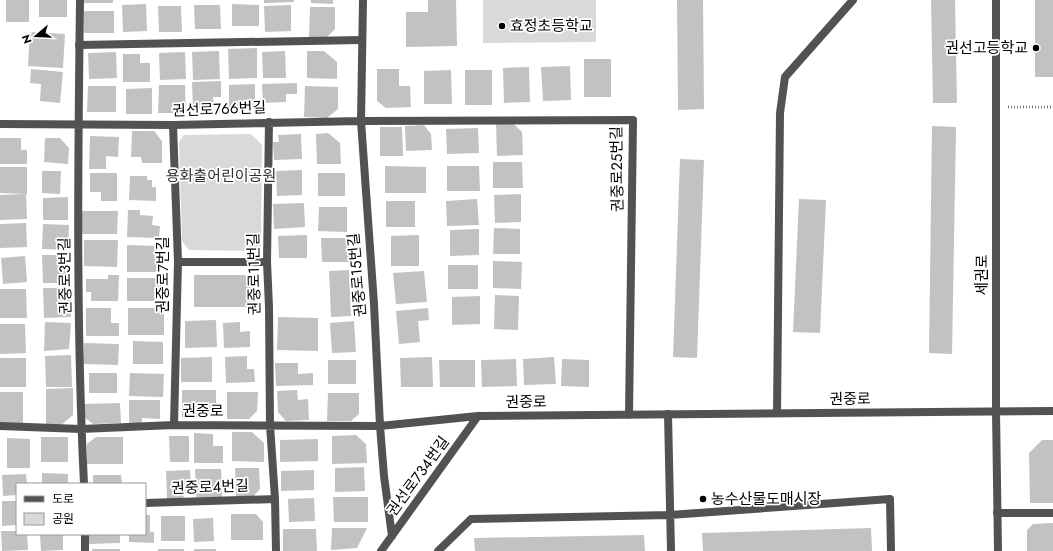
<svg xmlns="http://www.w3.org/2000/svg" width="1053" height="551" viewBox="0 0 1053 551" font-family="Jost,'Noto Sans KR',sans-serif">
	<rect width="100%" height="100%" fill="#fff"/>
	<path fill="#d9d9d9" d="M483,0H596V42L483,43Z
		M251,134L262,145L261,246L256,251L189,250L182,241L179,142L184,135Z"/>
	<path fill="#c2c2c2" d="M6,0H29V22H6Z
		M39,0H67V17H39Z
		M84,0H113V3H84Z
		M264,0H294V2L264,3Z
		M311,0H333V4L311,3Z
		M428,0H456L457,46L406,47V12H428Z
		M677,0H703L704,109L678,110Z
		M931,0H955L957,103H933Z
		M1035,0H1053V77H1035Z
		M146,4L147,31L123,32L122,5Z
		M232,4L259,5V26H232Z
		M194,5H220L221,29H195Z
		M291,5V31L265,32L264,6Z
		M158,6H181L182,32H159Z
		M310,7H335V29L326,38L309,37Z
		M84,11H114V33H84Z
		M30,32L65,34L63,68L28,66Z
		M257,48V78L229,79L228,49Z
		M219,51L220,79L193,80L192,52Z
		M285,51L286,78H263L262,52Z
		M307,51H324L337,62V79L307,78Z
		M116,52L117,78L89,79L88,53Z
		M185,52L186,79L160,80L159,53Z
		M123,54H140V63H150V82H123Z
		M584,59H611V97H584Z
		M570,66L571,100L543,101L541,67Z
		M529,67L530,102L504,103L503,68Z
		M31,69L63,72L60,103L40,101L41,84L30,83Z
		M377,69H399V86H410L411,107L386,108L377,101Z
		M451,70L452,104H424V71Z
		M465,70H492V105H465Z
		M221,81V97H213L214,107L193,108L192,82Z
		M297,83V94H286V102L263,103L262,84Z
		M255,84V108L229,109V85Z
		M159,85H185L186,113H158Z
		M88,86H116V112H87Z
		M305,86L338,87V109L327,118L304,117Z
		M152,88V114H126V89Z
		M513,123L522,132L523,155L497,156L496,124Z
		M424,125L431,134L432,150L406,151L405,126Z
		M932,126L956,127L952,354L929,353Z
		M380,127H402L403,156H380Z
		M478,128L479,153L447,154L446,129Z
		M132,131H154L162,141V163H142L141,157H131Z
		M328,133L340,143L341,164H317L316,134Z
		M301,134L302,159L274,160L273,142H279L278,135Z
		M90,136L119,137L118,157L106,156V169H89Z
		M0,138H21V150H27V164H0Z
		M45,138H60L69,148L68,164L44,162Z
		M680,159L704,160L697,358L673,357Z
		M493,162H522L523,188H493Z
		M385,166L426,167V193H385Z
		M447,166H479L480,191H447Z
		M0,167H27V194L0,193Z
		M302,170V195L277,196L276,171Z
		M42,171H61L60,194L42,193Z
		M90,173H117V201H101V192H90Z
		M318,173H345V196H318Z
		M130,176H147V180H152V187H156V201L129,200Z
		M26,194L27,219L0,220V195Z
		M521,194V222L495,223L494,195Z
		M68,197V220H43V198Z
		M477,199L479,225L447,226L446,201Z
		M799,199L826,200L820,333L793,332Z
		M386,201H415V227H386Z
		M304,203L305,227L274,229L273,204Z
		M319,207H347V232L318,231Z
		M128,210H140V215L153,216L152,225L160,226L159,238L127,237Z
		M82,211H118L117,234H82Z
		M26,223L27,247L0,248V224Z
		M43,224L69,225L68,250L42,249Z
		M494,228L520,229V254H493Z
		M479,229V255L450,256V230Z
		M307,235V258H279L278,236Z
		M419,235V266H391V236Z
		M321,238H349V262H322Z
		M84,240H118L117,267L84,266Z
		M127,245L157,246V272H127Z
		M42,255H59L60,270L68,269V283H43Z
		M25,256L27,282L3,284L1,258Z
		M493,261L522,262L521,289L493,288Z
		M448,265H478V289H448Z
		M349,270L351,316L331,317L329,271Z
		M424,271L427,302L396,304L393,273Z
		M108,275H119L118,301H91V292H86V279H108Z
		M194,275H254V307H194Z
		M127,278H161V301H127Z
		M43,288H70L71,317L44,318Z
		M0,289H26L27,318H0Z
		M495,295L519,296L518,330L494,329Z
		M480,296V324L452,325V297Z
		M86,308H111V323H119V336H86Z
		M128,308H164V335H128Z
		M428,308L429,320L418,321L420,342L399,344L396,311Z
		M278,317L318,318V351L277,350Z
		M216,320L217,347L185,348V321Z
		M354,321L356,352L332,353L330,323Z
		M45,322L71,323L69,349L44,351Z
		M240,322V332L250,331V347L224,348L223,323Z
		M0,324H25L26,353L0,354Z
		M133,341L163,342V364H133Z
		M84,343L119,344L118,365L83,364Z
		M71,355L72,387H46L45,356Z
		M247,356V369H254L255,382L226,383L225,357Z
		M212,357V382H181V358Z
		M432,357L433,387H401L400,358Z
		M554,357L556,384L524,385L523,359Z
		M0,358H26V387H0Z
		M516,359L517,386L482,387L481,360Z
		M562,359L589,360V387L561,386Z
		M328,360H356V384H328Z
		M439,360H475V387H440Z
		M275,363H298V374L313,373V385L276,386Z
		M89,373H117V393H89Z
		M130,373L164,374L163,397L129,396Z
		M73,388V415L60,426H46V389Z
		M182,390H216V417H182Z
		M297,390L298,400L308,399L309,420L286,421L278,412L277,391Z
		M0,392H23V424H0Z
		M227,392H258L257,411L249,419H227Z
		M328,393H359V414L351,421H327Z
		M129,400H160V419L142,418V425H129Z
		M120,403L121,423L93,424L84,417V404Z
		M232,432H252L264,443V462L232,461Z
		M194,433L213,434V446H223V463H194Z
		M356,435L366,444L367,463L332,464V436Z
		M169,436H189V462H170Z
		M41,437H68V462H41Z
		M96,437H123V464H87V444Z
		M7,438L30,439V468H7Z
		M318,439V461L280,462V440Z
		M1042,440H1053V503H1030L1029,453Z
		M364,467L365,491L335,492V468Z
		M235,468H259L260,489L253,497L236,498Z
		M195,469H221L222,497H196Z
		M190,470L191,484H187V494H183L184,499H167L166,471Z
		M314,470V490L281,491V471Z
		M42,473L68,474V484H42Z
		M26,474L27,484H17V495L3,496L2,475Z
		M93,475H121L122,484H93Z
		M333,497H368V522H334Z
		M314,498L315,521L289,522L288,499Z
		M2,501H17V525L2,526Z
		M231,514H256L263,522V540H231Z
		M145,515H150V532H154V543L129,542V534H145Z
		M161,516H185V541H161Z
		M213,518L214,541L194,542L193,519Z
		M1053,523V551H1027V530L1033,524Z
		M332,528H367L357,548L331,550Z
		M871,528L872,551H703L702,533Z
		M283,529H316L317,551H283Z
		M1,531H17V534H27L28,550L2,551Z
		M40,534H63V550L41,551Z
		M89,534H120V543L89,544Z
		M644,535L645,551H475L474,538Z
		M92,549H120V551H92Z
		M158,549H184V551H158Z
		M194,549H216V551H194Z"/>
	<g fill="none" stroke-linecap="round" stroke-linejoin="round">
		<path stroke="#747474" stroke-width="2.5" stroke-dasharray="1 2" stroke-linecap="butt" d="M1008,107H1053"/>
		<path stroke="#525252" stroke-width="8" d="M79,45L362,40
			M178,262H267
			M777,413L780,113L785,77L853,0
			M668,414L671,551
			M438,551L471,519L670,515L890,499L891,551"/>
		<path stroke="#525252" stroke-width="8" d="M80,0C78,161 76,323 84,484
			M363,0L361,121L374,304L380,426L384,476L392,536
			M269,122L267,262L269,307L270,425L275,499L276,551
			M0,124L173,125L361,121L633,120L629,415
			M173,125L178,262L174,425
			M0,426L81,429L174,425L380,426L478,416L1053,411
			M145,503L275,499
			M997,513H1053
			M85,534V551
			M381,551L478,416"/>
		<path stroke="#525252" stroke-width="8" d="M996,0V411L998,551"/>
	</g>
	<g fill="#000" stroke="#fff" stroke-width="1.5">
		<circle cx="502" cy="26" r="4"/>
		<circle cx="1036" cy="48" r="4"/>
		<circle cx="703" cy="499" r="4"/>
	</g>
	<g text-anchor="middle" stroke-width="3.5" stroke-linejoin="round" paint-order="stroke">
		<g font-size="15" fill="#000" stroke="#fff" text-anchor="start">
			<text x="510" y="31">효정초등학교</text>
			<text x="1028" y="53" text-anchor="end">권선고등학교</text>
			<text x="711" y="504">농수산물도매시장</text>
		</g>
		<g font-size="15" fill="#000" stroke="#fff">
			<text transform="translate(219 109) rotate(-2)" y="5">권선로766번길</text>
			<text transform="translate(617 169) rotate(-91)" y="5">권중로25번길</text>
			<text transform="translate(254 274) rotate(-91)" y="5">권중로11번길</text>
			<text transform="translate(163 275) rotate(-90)" y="5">권중로7번길</text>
			<text transform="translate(357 275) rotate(-95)" y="5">권중로15번길</text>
			<text transform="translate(982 275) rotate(-90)" y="5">세권로</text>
			<text transform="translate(65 276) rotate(-91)" y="5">권중로3번길</text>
			<text transform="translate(850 399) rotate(-1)" y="5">권중로</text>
			<text transform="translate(526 402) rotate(-1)" y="5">권중로</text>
			<text x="203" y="416">권중로</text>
			<text transform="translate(418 476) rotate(-54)" y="5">권선로734번길</text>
			<text transform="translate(210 487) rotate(-2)" y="5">권중로4번길</text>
		</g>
		<g font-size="15" fill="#303030" stroke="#fff">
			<text x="221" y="181">용화출어린이공원</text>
		</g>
	</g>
	<rect x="16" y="483" width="130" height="52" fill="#ffffff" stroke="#999999"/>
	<rect x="24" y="496" width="20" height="6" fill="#525252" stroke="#999999"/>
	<text x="52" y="503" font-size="12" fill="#000000">도로</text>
	<rect x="24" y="513" width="20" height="12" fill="#d9d9d9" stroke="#999999"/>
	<text x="52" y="523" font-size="12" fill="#000000">공원</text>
	<g transform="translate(36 36) rotate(251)" stroke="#ffffff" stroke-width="3" paint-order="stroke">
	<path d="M0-3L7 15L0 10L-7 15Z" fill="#000000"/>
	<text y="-6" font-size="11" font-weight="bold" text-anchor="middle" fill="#000000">N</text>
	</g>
</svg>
